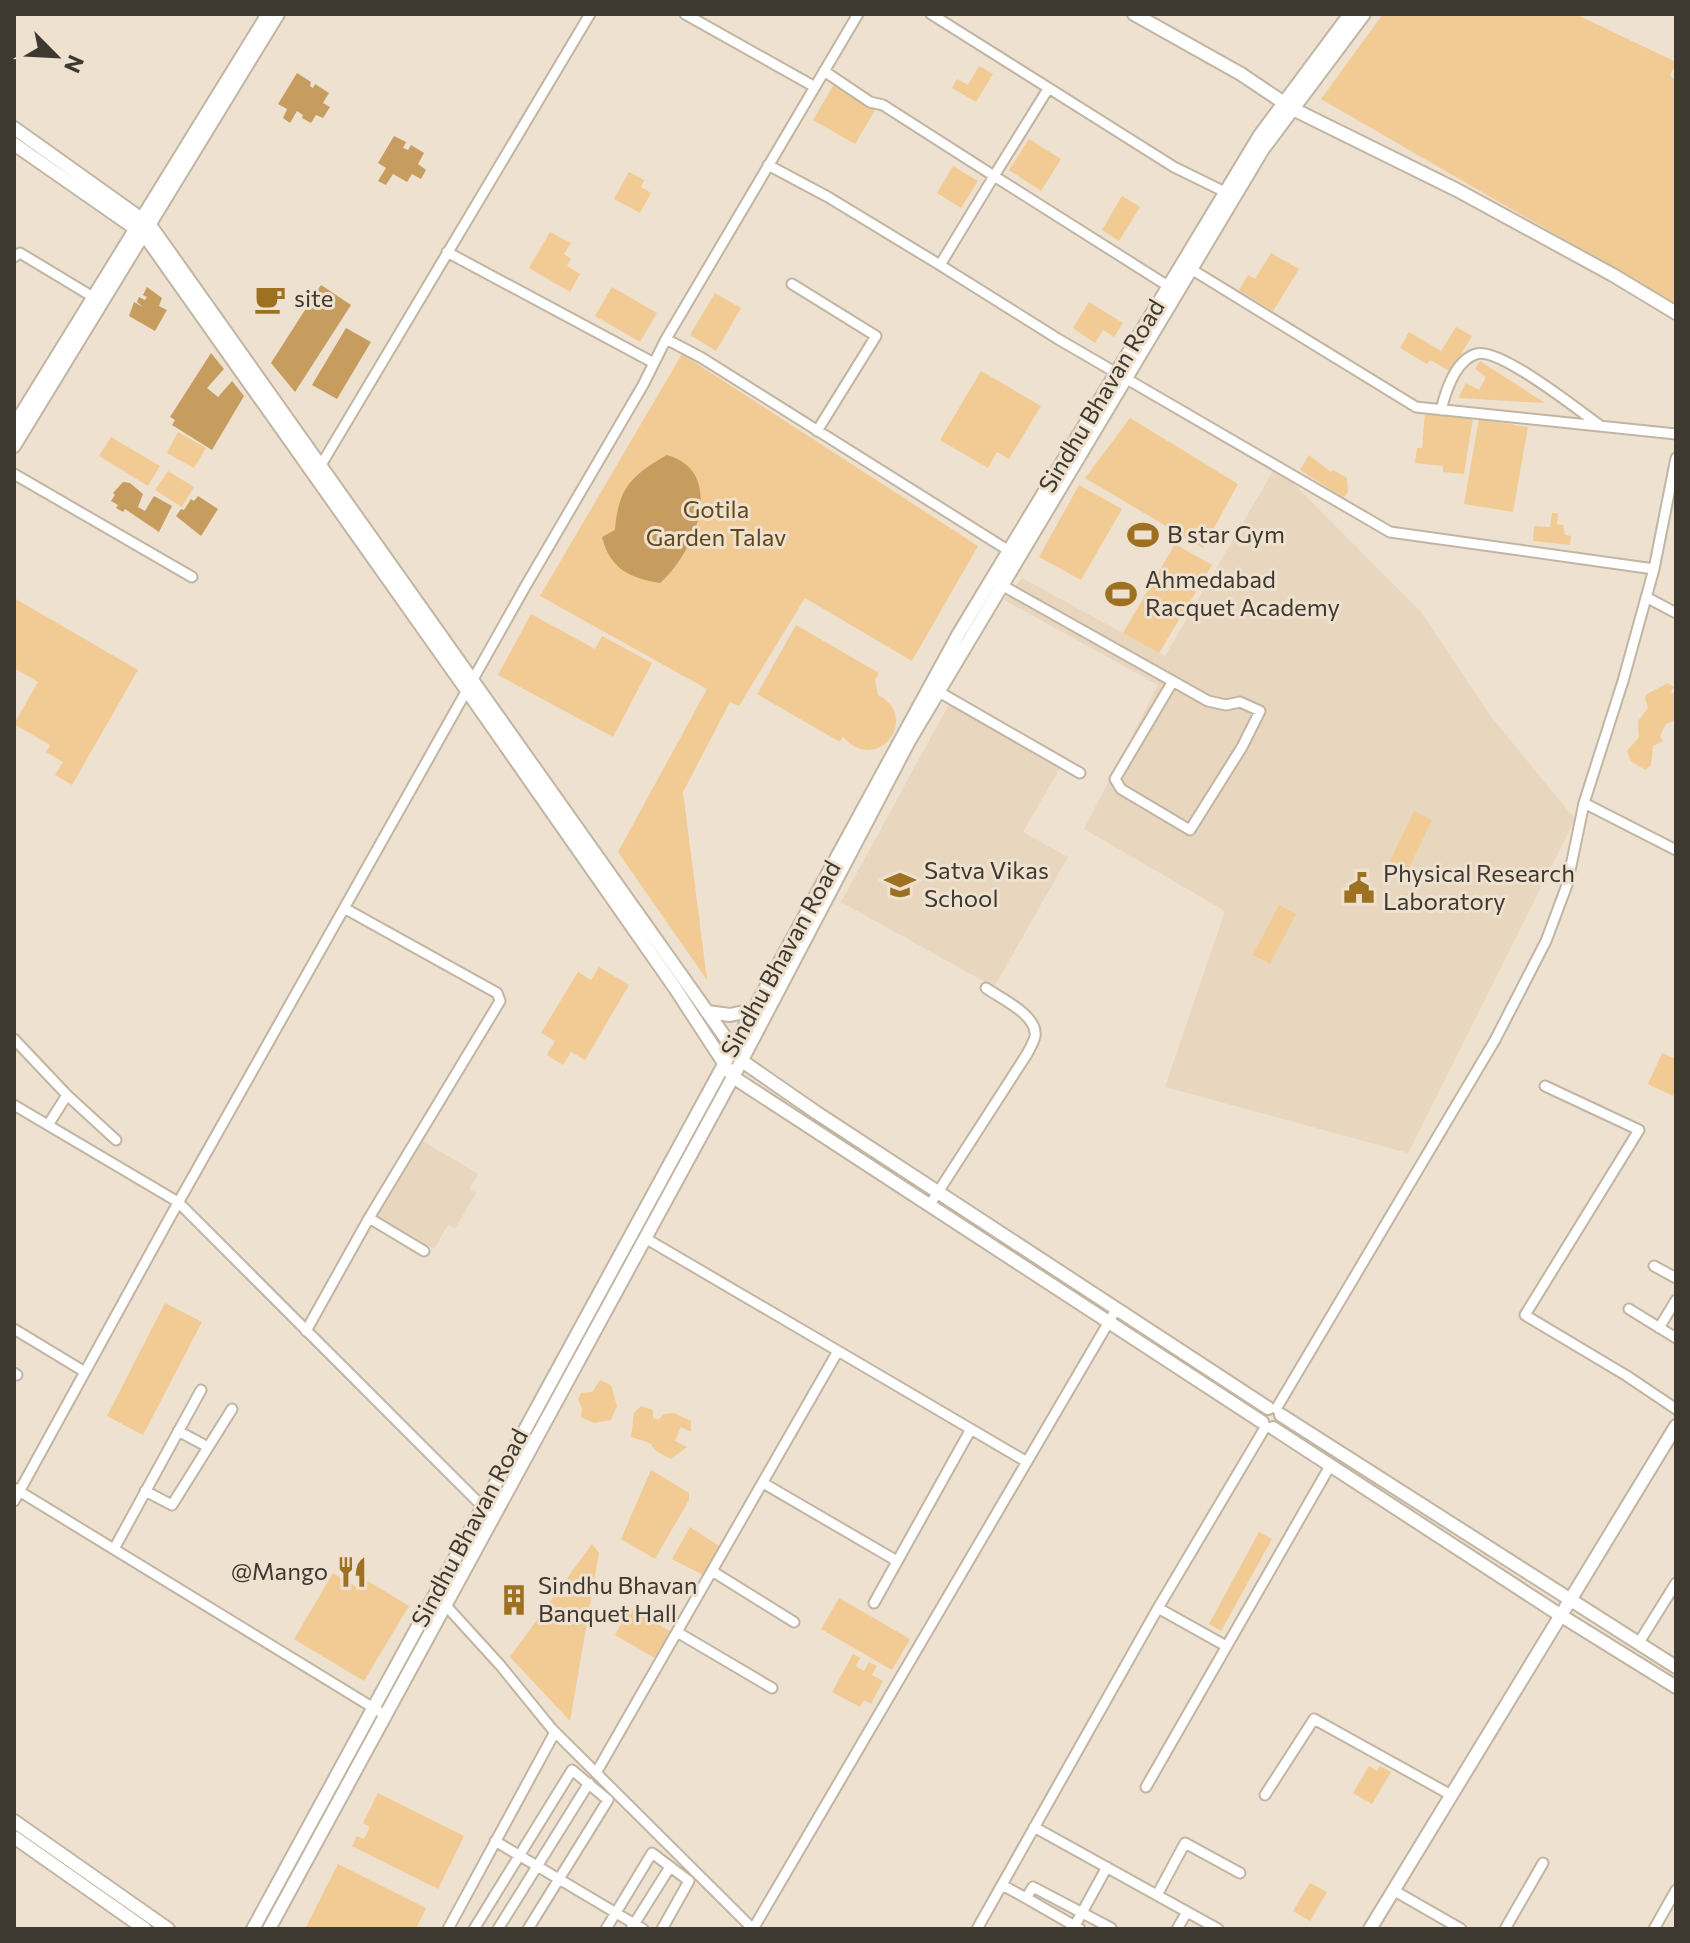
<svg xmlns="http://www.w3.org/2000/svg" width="1690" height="1943" viewBox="0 0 1690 1943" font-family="Commissioner,sans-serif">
	<rect width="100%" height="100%" fill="#eee1cf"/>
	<path fill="#e8d7be" d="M1276,466L1421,612L1492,718L1575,819L1408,1153L1165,1087L1225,911L1084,829L1158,685L1004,600L1022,578L1165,656Z
		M949,704L1060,768L1023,832L1068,857L994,987L841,902Z
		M423,1141L478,1174L469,1189L476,1193L455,1229L448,1225L434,1249L378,1216Z"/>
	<path fill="#f1cb93" d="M1383,14H1575L1676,62L1670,76L1676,80V304L1321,99Z
		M979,66L993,74L976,102L952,88L957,79L968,85Z
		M836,81L878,105L855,144L813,120Z
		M1029,139L1061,159L1041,191L1009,170Z
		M953,166L978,181L961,208L937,193Z
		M629,172L644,180L641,187L651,193L640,213L614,199Z
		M1122,196L1140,207L1119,241L1102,230Z
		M550,232L571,243L564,254L571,259L567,266L580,274L570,292L529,268Z
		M1271,253L1299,269L1273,311L1239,290L1248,275L1255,279Z
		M612,287L657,313L640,342L595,316Z
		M715,293L741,308L716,351L690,335Z
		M1089,302L1123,323L1114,337L1103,330L1095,343L1073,328Z
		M1456,327L1472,336L1451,372L1430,360L1427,364L1400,348L1409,332L1441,351Z
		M682,354L978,546L912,661L805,598L739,706L730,702L683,792L707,980L618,852L707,689L540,596Z
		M1480,361L1545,403L1458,398L1466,383L1479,390L1486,377L1475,369Z
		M981,371L1041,406L1009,459L997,452L988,468L940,440Z
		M1425,413L1473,418L1464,474L1443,472V466L1415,463L1417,448H1422Z
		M1130,418L1238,484L1203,548L1085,478Z
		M1479,419L1528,427L1513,512L1464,504Z
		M178,432L206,448L194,468L167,453Z
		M111,437L160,466L148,486L99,456Z
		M1309,455L1331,472L1333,470L1347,478L1348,491L1344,498L1300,470Z
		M168,471L194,487L182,507L155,490Z
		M1079,485L1122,509L1081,580L1039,557Z
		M1552,513H1558L1557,524L1563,525L1565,535L1571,536L1570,545L1533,541L1534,526L1550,527Z
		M1175,544L1212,565L1159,653L1123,633Z
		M14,598L138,670L72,785L55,775L63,762L46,752L50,745L14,724L38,682L14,668Z
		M531,614L595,649L602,636L652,663L613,737L498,675Z
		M796,625L879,673L875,680L878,695C921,717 878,776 843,737L840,742L757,694Z
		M1668,683L1674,687L1671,692L1676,695V720L1666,724L1660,736L1663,741L1653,746L1651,765L1645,770L1631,761L1627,751L1639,737L1638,721L1648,708L1645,698L1647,694Z
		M1414,811L1432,820L1407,872L1389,863Z
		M1279,905L1296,914L1270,964L1253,955Z
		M599,967L629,985L585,1060L571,1052L563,1065L547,1055L555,1041L541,1033L578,972L591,980Z
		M1662,1053L1676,1059V1089L1673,1096L1648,1084Z
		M165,1303L202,1322L143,1435L107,1416Z
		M600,1380L611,1385L617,1406L611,1420L594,1423L581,1417L582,1408L578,1399L581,1393L592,1392Z
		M641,1406L653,1410V1418L658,1420L664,1414L674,1413L691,1421V1432L681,1427L675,1441L687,1447L671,1459L656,1451L650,1443L631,1437L634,1413Z
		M651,1470L689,1493V1500L655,1559L621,1539Z
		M690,1527L719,1546L703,1575L672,1559Z
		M1259,1532L1272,1539L1221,1631L1209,1624Z
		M592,1544L599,1553L570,1721L510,1657Z
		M333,1573L362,1590L368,1581L409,1606L364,1681L294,1639Z
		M839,1598L910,1639L892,1670L821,1629Z
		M630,1608L673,1633L658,1660L615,1635Z
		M853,1654L860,1658L856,1666L864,1671L869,1662L877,1666L872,1675L883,1681L871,1704L864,1700L860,1707L832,1692Z
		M1369,1766L1377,1771L1380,1766L1391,1772L1372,1804L1353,1793Z
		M378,1793L464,1836L438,1889L352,1846L357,1836L364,1839L370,1827L363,1823Z
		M338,1864L426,1908L416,1929H305Z
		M1310,1883L1327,1892L1310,1921L1293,1911Z"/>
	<path fill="#c69d5f" d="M297,73L311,82L310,86L313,88L315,84L329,93L323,103L330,107L323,118L316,115L311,123L302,118L303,115L297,111L290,123L283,118L287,109L278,104Z
		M394,136L406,142L403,148L408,150L411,145L424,153L418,164L426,170L421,179L412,174L407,182L393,174L386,185L378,181L386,168L378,163Z
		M321,285L351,305L295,392L271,363Z
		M147,287L162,298L159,306L167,310L155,331L129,316L134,302L143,307L137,302L139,297L145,300L147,297L143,295Z
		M346,328L371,342L337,399L312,385Z
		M211,353L224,369L207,388L218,397L232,381L244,396L212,450L172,425L175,420L170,417Z
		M667,455C728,472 694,554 660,583C630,578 610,569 602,537L615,530C618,488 632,475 667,455Z
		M123,482L130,483L143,494L138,507L145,511L154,496L172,506L159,532L125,509L123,512L116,508L118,505L111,501L115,495L113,493Z
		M198,496L218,509L201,536L176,516L181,509L184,510L191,499L194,501Z"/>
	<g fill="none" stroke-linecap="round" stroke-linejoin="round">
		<defs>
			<path id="street" d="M685,14L815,87
				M931,14L1174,167L1225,192
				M824,71L870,102L883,105L994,176L1048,89
				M768,165L828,197L940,265
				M447,252L654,363
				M14,257L20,253L93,297
				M1191,269L1416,407L1676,434
				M792,284L876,336L817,431
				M1168,286L994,176L940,265L1058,339L1390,532L1654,569
				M666,339L702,358L1014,554
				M1441,410C1446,390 1455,361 1476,354C1498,346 1577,409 1598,424
				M321,465L590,14
				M14,474L192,577
				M998,583L1208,701L1226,705L1240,702L1260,711L1242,747L1190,830L1121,789L1115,779L1173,681
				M1646,597L1676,613
				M939,692L1080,773
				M1584,803L1676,850
				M14,1039L67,1095L116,1140
				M1545,1086L1639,1130L1525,1315L1627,1376L1676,1409
				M14,1105L178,1202L482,1506L495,1513
				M48,1125L67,1095
				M929,1206L1027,1054C1030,1048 1034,1042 1035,1036C1038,1015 1000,998 986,988
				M369,1218L424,1251
				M1654,1266L1676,1278
				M1629,1309L1676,1338
				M1659,1328L1676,1300
				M14,1329L85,1372
				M306,1331L369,1218L500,1001L497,993L344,908
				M838,1351L1027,1462
				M14,1373L17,1375
				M1276,1409L1495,1040L1546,941L1567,885L1584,803L1623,681L1654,569L1676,458
				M178,1431L208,1447
				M763,1483L897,1561
				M14,1488L385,1715
				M145,1491L172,1505L232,1409
				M14,1501L169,1219L525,587L643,385L666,339L858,14
				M114,1549L201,1390
				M712,1571L794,1622
				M432,1598L449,1609L500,1665L552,1729L753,1929L1117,1308
				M874,1603L971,1429
				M1158,1608L1226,1646
				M677,1632L772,1688
				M1638,1644L1676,1583
				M596,1773L838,1351L645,1238
				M1146,1787L1330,1466
				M1265,1795L1314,1719L1451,1795
				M1034,1827L1218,1929
				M495,1841L643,1929
				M1002,1885L1026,1898
				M1393,1890L1461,1929
				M1157,1895L1185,1843L1240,1873
				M448,1929L555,1732
				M474,1929L572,1770L608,1800L528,1929
				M498,1929L589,1783
				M606,1929L652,1853L689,1881L662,1929
				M631,1929L670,1867
				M977,1929L1158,1608L1266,1426
				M1073,1929L1107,1867
				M1080,1929L1026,1898L1033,1887L1111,1928
				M1177,1929L1187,1912
				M1505,1929L1543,1863
				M1654,1929L1676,1890"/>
			<path id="secondary" d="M1134,14L1241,74L1293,109L1457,190L1613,275L1676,313
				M14,128L150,225L742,1061L817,1113L1268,1408
				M14,144L136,229L148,240L468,692L675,988L733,1077L1262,1422
				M14,426L268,14
				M14,446L278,14
				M707,1012L730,1015L753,1010
				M1281,1415L1676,1667
				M1273,1428L1560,1615L1676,1687
				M14,1821L168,1929
				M14,1837L145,1929
				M253,1929L958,635L1260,135L1350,14
				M269,1929L733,1077L909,741L1263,149L1364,14
				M1370,1929L1676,1426"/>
		</defs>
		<use href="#street" stroke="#c1b5a3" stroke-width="13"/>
		<use href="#secondary" stroke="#c1b5a3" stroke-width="16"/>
		<use href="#street" stroke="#fff" stroke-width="9"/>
		<use href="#secondary" stroke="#fff" stroke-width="12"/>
	</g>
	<defs>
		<symbol id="cafe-bare" viewBox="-9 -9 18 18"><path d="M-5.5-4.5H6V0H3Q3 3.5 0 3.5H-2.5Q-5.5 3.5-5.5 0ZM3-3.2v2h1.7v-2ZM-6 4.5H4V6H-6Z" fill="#9e7122" stroke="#eee1cf" stroke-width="2.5" paint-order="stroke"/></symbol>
		<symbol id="stadium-bare" viewBox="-9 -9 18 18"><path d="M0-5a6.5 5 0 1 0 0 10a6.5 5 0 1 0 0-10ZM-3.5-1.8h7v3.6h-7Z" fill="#9e7122" stroke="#eee1cf" stroke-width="2.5" paint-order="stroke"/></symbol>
		<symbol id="school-bare" viewBox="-9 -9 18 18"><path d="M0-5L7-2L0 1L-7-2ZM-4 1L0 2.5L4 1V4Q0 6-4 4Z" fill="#9e7122" stroke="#eee1cf" stroke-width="2.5" paint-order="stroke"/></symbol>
		<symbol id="civic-bare" viewBox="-9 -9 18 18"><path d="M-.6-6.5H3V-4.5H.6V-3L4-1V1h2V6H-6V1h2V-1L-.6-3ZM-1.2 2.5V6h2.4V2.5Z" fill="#9e7122" stroke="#eee1cf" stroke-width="2.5" paint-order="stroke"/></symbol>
		<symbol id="restaurant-bare" viewBox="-9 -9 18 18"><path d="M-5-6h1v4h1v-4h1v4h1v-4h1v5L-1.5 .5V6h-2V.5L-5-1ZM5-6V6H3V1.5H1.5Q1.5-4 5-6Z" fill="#9e7122" stroke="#eee1cf" stroke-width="2.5" paint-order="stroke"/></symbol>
		<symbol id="building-bare" viewBox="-9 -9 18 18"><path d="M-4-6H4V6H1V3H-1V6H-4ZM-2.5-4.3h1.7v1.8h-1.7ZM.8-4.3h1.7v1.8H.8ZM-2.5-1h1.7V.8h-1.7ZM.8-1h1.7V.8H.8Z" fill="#9e7122" stroke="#eee1cf" stroke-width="2.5" paint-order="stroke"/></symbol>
	</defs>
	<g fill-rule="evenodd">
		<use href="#cafe-bare" x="248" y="277" width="44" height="44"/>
		<use href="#stadium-bare" x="1121" y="513" width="44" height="44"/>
		<use href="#stadium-bare" x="1099" y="572" width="44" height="44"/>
		<use href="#school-bare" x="878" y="863" width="44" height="44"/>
		<use href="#civic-bare" x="1337" y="866" width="44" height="44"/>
		<use href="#restaurant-bare" x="330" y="1550" width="44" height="44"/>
		<use href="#building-bare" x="492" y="1578" width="44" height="44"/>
	</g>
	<g text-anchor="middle" stroke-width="6" stroke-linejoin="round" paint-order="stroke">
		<g font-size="24" fill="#3d3830" stroke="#eee1cf" text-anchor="start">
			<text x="294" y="307">site</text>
			<text x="1167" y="543">B star Gym</text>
			<text x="1145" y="588">Ahmedabad<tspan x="1145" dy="28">Racquet Academy</tspan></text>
			<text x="924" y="879">Satva Vikas<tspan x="924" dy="28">School</tspan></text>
			<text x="1383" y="882">Physical Research<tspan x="1383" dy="28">Laboratory</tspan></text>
			<text x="328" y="1580" text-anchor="end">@Mango</text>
			<text x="538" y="1594">Sindhu Bhavan<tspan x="538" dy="28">Banquet Hall</tspan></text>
		</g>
		<g font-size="24" fill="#3d3830" stroke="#eee1cf">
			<text transform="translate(1102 396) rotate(-59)" y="8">Sindhu Bhavan Road</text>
			<text transform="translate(781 959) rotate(-61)" y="8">Sindhu Bhavan Road</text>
			<text transform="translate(470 1528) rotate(-62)" y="8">Sindhu Bhavan Road</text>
		</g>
		<g font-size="24" fill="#624615" stroke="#eee1cf">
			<text x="716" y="518">Gotila<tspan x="716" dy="28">Garden Talav</tspan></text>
		</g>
	</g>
	<rect width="1690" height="1943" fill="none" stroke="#3d3830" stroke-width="32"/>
	<g transform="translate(56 56) rotate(114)" stroke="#eee1cf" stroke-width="6" paint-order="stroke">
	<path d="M0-6L14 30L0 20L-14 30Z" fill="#3d3830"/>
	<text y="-12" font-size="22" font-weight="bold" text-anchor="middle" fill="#3d3830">N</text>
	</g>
</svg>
